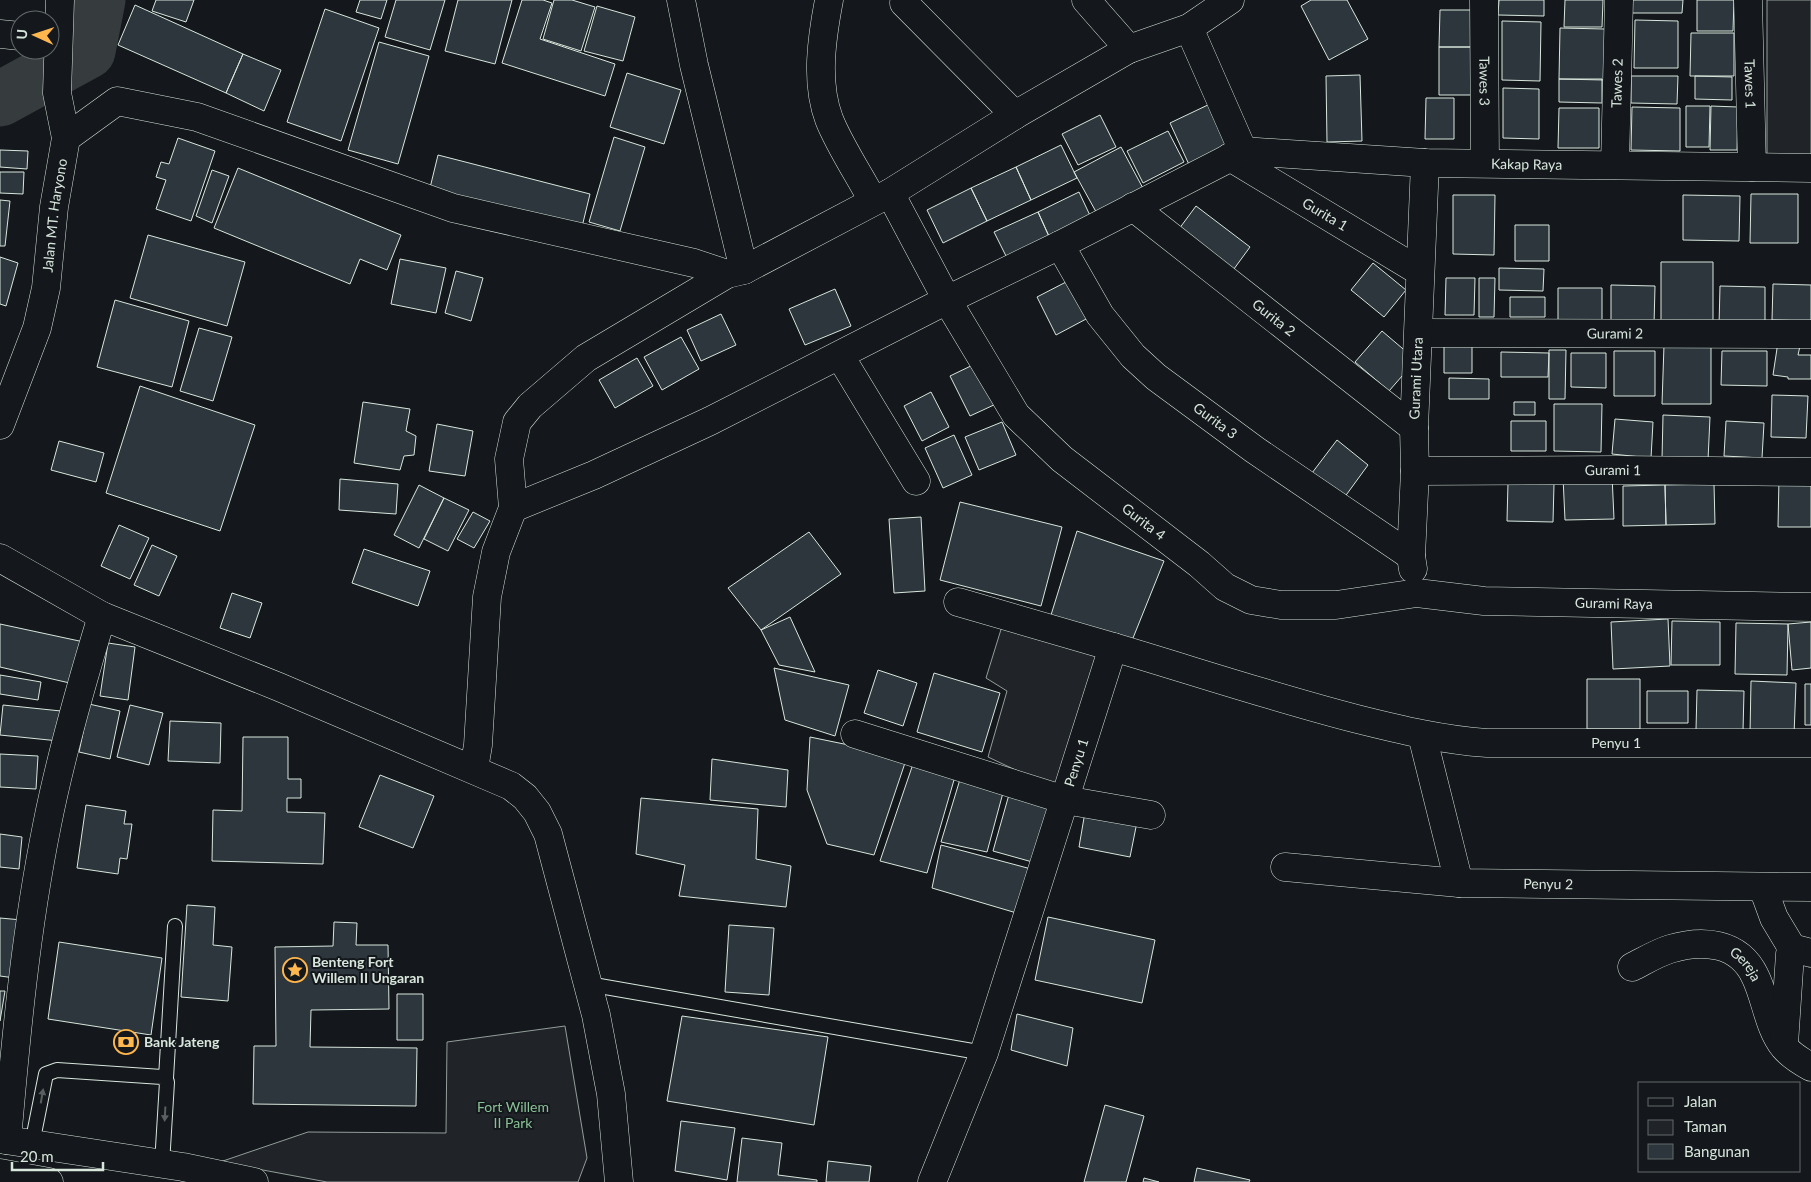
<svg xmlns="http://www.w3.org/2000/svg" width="1811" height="1182" viewBox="0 0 1811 1182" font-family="Lato,sans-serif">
	<rect width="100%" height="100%" fill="#14181c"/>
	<path fill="#202428" stroke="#939e99" d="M1767,0H1811V158H1767Z
		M1003,623L1104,655L1058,790L988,757L1007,691L986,678Z
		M565,1026L587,1158L578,1182H327L220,1162L308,1132L446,1133L447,1042Z"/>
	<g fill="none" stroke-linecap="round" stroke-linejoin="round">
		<path stroke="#363b3e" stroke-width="55" d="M0,99L88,51L98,0"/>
	</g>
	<path fill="#2c363c" stroke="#d8e6dc" d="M156,0H194L186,22L152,11Z
		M360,0H387L381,19L356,12Z
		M396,0H445L430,50L385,37Z
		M458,0H512L495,64L445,51Z
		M522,0H543L552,3L540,39L615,64L605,96L502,63Z
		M554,0H572L595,7L581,51L543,39Z
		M1311,0H1347L1368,39L1329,60L1301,6Z
		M1499,0H1544V16L1498,15Z
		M1565,0H1603L1602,27H1564Z
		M1632,0H1683L1682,13H1632Z
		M1697,0H1734L1733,31H1697Z
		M135,5L243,54L226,93L118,45Z
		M597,6L635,17L623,61L584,51Z
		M325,9L379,28L341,141L287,122Z
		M1440,10H1475V47H1439Z
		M1635,20L1678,21V68H1634Z
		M1502,21L1541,22L1540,81L1502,80Z
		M1560,28L1605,29L1604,80L1559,79Z
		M1691,33H1734V76H1690Z
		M379,42L429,56L398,164L348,150Z
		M1439,47H1472V95H1439Z
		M243,54L281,70L264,111L226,93Z
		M627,73L681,90L664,144L610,127Z
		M1360,75L1362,141L1327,142L1326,76Z
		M1631,76H1678L1677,104L1631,103Z
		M1695,76L1732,77V100L1695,99Z
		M1559,79H1602V103L1559,102Z
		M1503,88L1539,89V139L1503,138Z
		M1426,98H1454V139H1425Z
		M1212,103L1233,149L1191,169L1170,123Z
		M1686,106H1710L1709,147H1686Z
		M1711,106L1738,107L1737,150H1710Z
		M1632,107L1680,108V151L1631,150Z
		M1559,108H1599V148H1558Z
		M1100,115L1116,147L1078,165L1062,134Z
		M1168,131L1184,162L1143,183L1127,151Z
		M614,137L645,147L620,231L589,222Z
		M178,138L215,151L191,221L156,209L166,180L156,177L161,162L169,164Z
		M1061,145L1077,178L1031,200L1016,167Z
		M1121,147L1146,194L1100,219L1074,172Z
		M0,150L28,151L27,169L0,167Z
		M438,155L590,194L581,231L429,192Z
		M1016,167L1031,200L987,221L971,188Z
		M238,168L401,235L387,270L360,259L350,284L214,228Z
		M212,170L229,176L212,223L196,216Z
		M0,172H24L23,194L0,193Z
		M971,188L987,221L943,243L927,210Z
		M1079,192L1094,224L1052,243L1038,212Z
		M1751,194H1798V243H1750Z
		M1453,195H1495L1494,255L1453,254Z
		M1683,195L1740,196L1739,241L1683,240Z
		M0,200L10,201L5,246H0Z
		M1196,206L1250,247L1231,273L1176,233Z
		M1038,212L1052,243L1010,264L994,232Z
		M1515,225H1549V261H1515Z
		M148,235L245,262L227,326L130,298Z
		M0,257L18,263L6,306L0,304Z
		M400,259L446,268L436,313L391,304Z
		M1661,262H1713V321H1661Z
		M1373,263L1406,290L1384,317L1351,290Z
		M1499,268L1544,269L1543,291L1499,290Z
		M456,271L483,278L471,321L445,313Z
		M1446,278H1475L1474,315H1445Z
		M1479,278H1495L1494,317H1479Z
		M1068,281L1088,318L1056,335L1037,297Z
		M1773,284L1811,285V321L1772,320Z
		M1611,285L1655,286L1654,325H1611Z
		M1720,286L1765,287V326H1719Z
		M1558,288H1602V322L1558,321Z
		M835,289L851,326L805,345L789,309Z
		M1510,297H1545V317H1510Z
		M115,300L189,321L172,387L97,367Z
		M721,314L736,345L701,361L687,330Z
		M199,328L232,337L213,401L180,391Z
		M1382,331L1416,360L1389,391L1355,362Z
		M681,337L699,369L662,390L644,357Z
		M1778,342L1800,346L1798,355H1811V379H1788V377L1773,375Z
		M1444,345H1472V373H1444Z
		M1664,345H1711V404H1662Z
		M1549,350H1566L1565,399H1549Z
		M1614,351H1655V396H1614Z
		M1722,351H1767V386L1721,385Z
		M1501,352L1549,353L1548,377H1501Z
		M1571,353H1606V388L1571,387Z
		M637,358L653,386L615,408L599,380Z
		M977,363L996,404L970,416L950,376Z
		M1449,378L1489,379V399H1449Z
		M140,386L255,425L220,531L106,493Z
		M931,392L949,427L922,441L904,406Z
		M1772,395L1808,396L1806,438L1771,437Z
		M363,402L410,409L406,431L416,436L414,455L404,456L400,470L354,463Z
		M1514,402H1535V415H1514Z
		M1554,404H1602L1601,452L1554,451Z
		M1663,415L1710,417L1708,460L1662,459Z
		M1615,419L1653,422L1651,458L1612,454Z
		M1511,421H1546V451H1511Z
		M1726,421L1764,423L1762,458L1724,456Z
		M1002,422L1016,455L979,470L965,437Z
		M437,424L473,431L465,476L429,471Z
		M954,435L972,475L943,488L925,448Z
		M1337,440L1368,465L1344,498L1312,473Z
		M59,441L104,453L96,482L51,470Z
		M1612,475L1614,519L1565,520L1563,477Z
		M1779,478L1811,479V527H1778Z
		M340,479L398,484L396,514L339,510Z
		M1508,483L1554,484L1553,522L1507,521Z
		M1714,484L1715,524L1666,525L1665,485Z
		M419,485L444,498L419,548L394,535Z
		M1665,485L1666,525L1623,526V486Z
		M444,498L469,510L448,551L424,539Z
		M960,502L1062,527L1041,606L940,580Z
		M473,512L490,521L474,548L457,539Z
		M921,517L925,591L894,593L889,519Z
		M119,525L149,538L130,579L101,566Z
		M1077,531L1164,561L1131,643L1051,615Z
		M809,532L841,574L761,630L728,588Z
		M152,545L177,556L159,596L134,585Z
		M364,549L430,571L418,606L352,583Z
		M232,593L262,603L250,638L220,628Z
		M790,617L815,672L779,665L761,630Z
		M1668,619L1670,666L1613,669L1611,622Z
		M1672,621L1720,622V665H1671Z
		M1811,622V668L1792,670L1788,624Z
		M1736,623L1788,624L1787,675L1735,674Z
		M0,624L84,642L74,684L0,667Z
		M108,643L135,647L128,700L100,696Z
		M774,668L849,685L835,736L785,720Z
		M878,670L917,683L903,726L864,713Z
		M934,673L1000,693L982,752L917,732Z
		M0,675L41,682L38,700L0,694Z
		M1587,679H1640V729H1587Z
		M1751,681L1796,683L1794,735L1750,734Z
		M1805,684H1811V725H1805Z
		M1697,690L1744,691L1743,731L1696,730Z
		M1647,691H1688V723H1647Z
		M89,704L120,711L110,759L79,752Z
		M3,705L61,711L59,741L0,735Z
		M130,705L163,713L149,765L117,757Z
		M170,721L221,723L220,763L168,761Z
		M243,737H288V779H301V798H287V812L325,813L323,864L212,861L213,810L242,811Z
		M810,737L907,757L874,855L827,844L807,790Z
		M0,754L38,756L36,789L0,787Z
		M712,759L788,770L786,807L710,800Z
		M914,761L956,773L927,873L880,861Z
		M380,775L434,796L413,848L359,827Z
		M961,776L1004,789L987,852L941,842Z
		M1010,791L1057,804L1036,863L993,851Z
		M641,798L758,809L756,859L791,866L786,907L679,896L685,865L636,854Z
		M86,805L126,811L124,824H132L127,859L120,858L118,874L77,868Z
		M1085,812L1137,822L1130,857L1079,847Z
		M0,834L22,837L19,869L0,867Z
		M941,845L1035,870L1020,914L932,888Z
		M187,905L215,907L213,945L232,947L228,1001L181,997Z
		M1048,917L1155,940L1142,1003L1035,980Z
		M0,918L22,920L15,978L0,976Z
		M334,922L357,923L356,945H388L389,1009L311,1010L310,1047L417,1048L416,1106L253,1104L254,1046H276L275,947L333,946Z
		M729,925L774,928L769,995L725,992Z
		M59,942L162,958L151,1035L48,1019Z
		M0,991H5L0,1021Z
		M397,994H423V1040H397Z
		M1017,1014L1073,1028L1067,1066L1011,1050Z
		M682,1016L828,1037L814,1125L667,1101Z
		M1105,1105L1144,1116L1126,1182H1084Z
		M681,1121L735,1128L727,1180L675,1171Z
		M742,1138L782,1143L778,1175L817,1180V1182H737Z
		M828,1161L871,1166L869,1182H826Z
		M1197,1168L1250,1180L1249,1182H1194Z
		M1144,1178L1159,1182H1143Z"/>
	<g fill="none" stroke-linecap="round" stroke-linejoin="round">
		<defs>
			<path id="lane" d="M588,984L984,1053
				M166,1078L175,926
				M32,1144L46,1074L57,1070L162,1077L167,1082L162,1164"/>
			<g id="street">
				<path d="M681,0L694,65L744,270"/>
				<path d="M829,0C822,37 815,82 829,119C839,145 860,176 873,201"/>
				<path d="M1086,0L1129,49"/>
				<path id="s1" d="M1484,0L1485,163"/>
				<path id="s2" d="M1748,0L1752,167"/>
				<path d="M904,3L1015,115"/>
				<path d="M1189,28L1243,151"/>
				<path d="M0,34L20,36"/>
				<path d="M66,138L117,101L197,117L453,208L694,263L727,274"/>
				<path id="s3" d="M1243,151L1425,163L1811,168"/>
				<path id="s4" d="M1230,157L1419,271"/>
				<path id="s5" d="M1615,165L1619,0"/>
				<path id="s6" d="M890,193L947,300L1016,415L1062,459L1199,564L1225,587L1251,600L1281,605H1336L1417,593L1484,601L1811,607"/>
				<path id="s7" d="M1133,207L1414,428"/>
				<path id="s8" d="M1060,245L1100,315L1133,356L1156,377L1255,450L1411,556"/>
				<path id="s9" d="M1419,333L1811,334"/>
				<path d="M840,356L916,481"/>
				<path id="s10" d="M1415,471L1620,470L1811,472"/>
				<path d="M513,508L594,475L710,421L947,300L1060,245L1243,151"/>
				<path id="s11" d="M1413,569L1411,556L1415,471L1414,428L1425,163"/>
				<path d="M958,602L1113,647"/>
				<path d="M855,734L1065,800L1151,815"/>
				<path d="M1422,735L1459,883"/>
				<path d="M474,769L478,745L487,597L496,552L513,508L509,459L517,422L530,406L586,358L727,274L744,270L890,193L1015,115L1129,49L1189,28L1230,0"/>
				<path id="s12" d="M1285,867L1459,883L1811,887"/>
				<path d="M1763,888L1774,918L1792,948L1811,953"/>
				<path id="s13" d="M1632,967C1644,961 1657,953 1670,949C1703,939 1739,942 1755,976C1766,998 1768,1027 1784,1047C1790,1054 1802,1062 1811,1067"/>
				<path d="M1784,1044L1790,954L1792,948"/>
				<path d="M7,1140C16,1035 26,929 47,825C61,754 81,685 102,616"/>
				<path id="s14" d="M932,1182L984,1053L1113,647C1194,671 1275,698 1357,719C1401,730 1443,740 1487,743H1811"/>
			</g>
			<g id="secondary">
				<path id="s15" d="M0,425L37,328L46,288L54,207L66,138L57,93L60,0"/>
				<path d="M0,558L102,616L279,687L511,786L525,797L537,812L548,834L596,1015L611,1094L619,1182"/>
			</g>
			<path id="highway" d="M0,1139L183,1167L254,1182
				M0,1173L49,1182"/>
		</defs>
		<use href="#lane" stroke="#d8e6dc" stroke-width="16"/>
		<use href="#street" stroke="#d8e6dc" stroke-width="29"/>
		<use href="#secondary" stroke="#d8e6dc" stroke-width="29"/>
		<use href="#highway" stroke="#d8e6dc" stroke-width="29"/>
		<use href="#lane" stroke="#14181c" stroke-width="14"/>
		<use href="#street" stroke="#14181c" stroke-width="28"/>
		<use href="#secondary" stroke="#14181c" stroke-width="28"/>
		<use href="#highway" stroke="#14181c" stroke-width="28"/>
	</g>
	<defs><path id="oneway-solid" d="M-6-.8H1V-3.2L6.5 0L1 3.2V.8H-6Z" transform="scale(1.25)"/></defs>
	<g fill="#59605f">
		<use href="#oneway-solid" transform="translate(42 1096) rotate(-80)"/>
		<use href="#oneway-solid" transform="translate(165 1114) rotate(93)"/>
	</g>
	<defs>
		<symbol id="sight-ring" viewBox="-11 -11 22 22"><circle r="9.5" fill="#14181c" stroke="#ffb74d" stroke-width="1.5"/><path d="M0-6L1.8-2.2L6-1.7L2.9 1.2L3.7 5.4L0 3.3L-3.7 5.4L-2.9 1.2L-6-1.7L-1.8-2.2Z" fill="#ffb74d"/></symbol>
		<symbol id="bank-ring" viewBox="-11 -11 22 22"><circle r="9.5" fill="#14181c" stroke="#ffb74d" stroke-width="1.5"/><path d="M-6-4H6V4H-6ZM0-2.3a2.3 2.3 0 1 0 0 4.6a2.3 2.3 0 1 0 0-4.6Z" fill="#ffb74d"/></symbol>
	</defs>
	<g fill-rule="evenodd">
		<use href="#sight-ring" x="281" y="956" width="28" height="28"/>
		<use href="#bank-ring" x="112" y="1028" width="28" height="28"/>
	</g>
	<g text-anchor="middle" stroke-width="4" stroke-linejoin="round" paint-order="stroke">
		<g font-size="14" fill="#d8e6dc" stroke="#14181c">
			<text dy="5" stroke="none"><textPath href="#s1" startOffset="81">Tawes 3</textPath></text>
			<text dy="5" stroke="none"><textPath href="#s5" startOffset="82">Tawes 2</textPath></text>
			<text dy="5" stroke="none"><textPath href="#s2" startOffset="84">Tawes 1</textPath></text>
			<text dy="5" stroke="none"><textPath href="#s3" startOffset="284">Kakap Raya</textPath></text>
			<text dy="5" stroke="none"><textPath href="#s4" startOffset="111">Gurita 1</textPath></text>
			<text dy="5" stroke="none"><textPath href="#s15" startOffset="218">Jalan MT. Haryono</textPath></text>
			<text dy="5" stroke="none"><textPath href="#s7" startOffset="179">Gurita 2</textPath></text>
			<text dy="5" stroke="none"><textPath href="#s9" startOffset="196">Gurami 2</textPath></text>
			<text dy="5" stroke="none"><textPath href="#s11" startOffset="191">Gurami Utara</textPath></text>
			<text dy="5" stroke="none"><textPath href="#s8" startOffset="238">Gurita 3</textPath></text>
			<text dy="5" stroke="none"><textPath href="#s10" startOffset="198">Gurami 1</textPath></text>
			<text dy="5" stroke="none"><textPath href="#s6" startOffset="422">Gurita 4</textPath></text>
			<text dy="5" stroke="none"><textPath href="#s6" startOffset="920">Gurami Raya</textPath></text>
			<text dy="5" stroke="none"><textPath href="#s14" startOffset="1081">Penyu 1</textPath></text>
			<text dy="5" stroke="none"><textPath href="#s14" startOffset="444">Penyu 1</textPath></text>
			<text dy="5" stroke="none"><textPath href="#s12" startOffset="264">Penyu 2</textPath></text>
			<text dy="5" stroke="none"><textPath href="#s13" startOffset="125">Gereja</textPath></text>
		</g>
		<g font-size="14" font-weight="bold" fill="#d8e6dc" stroke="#14181c" text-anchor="start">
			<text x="312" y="967">Benteng Fort<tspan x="312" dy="16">Willem II Ungaran</tspan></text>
			<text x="144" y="1047">Bank Jateng</text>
		</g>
		<g font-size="14" fill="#8ac095" stroke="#14181c">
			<text x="513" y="1112">Fort Willem<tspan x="513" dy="16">II Park</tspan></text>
		</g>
	</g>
	<rect x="1638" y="1082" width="162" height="90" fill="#14181c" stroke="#626a69"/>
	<rect x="1648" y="1098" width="25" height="8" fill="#14181c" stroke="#626a69"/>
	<text x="1684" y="1107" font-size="15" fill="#d8e6dc">Jalan</text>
	<rect x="1648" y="1120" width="25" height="15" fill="#202428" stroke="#626a69"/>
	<text x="1684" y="1132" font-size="15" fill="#d8e6dc">Taman</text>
	<rect x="1648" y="1144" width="25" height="15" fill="#2c363c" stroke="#626a69"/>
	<text x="1684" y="1157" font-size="15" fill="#d8e6dc">Bangunan</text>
	<g transform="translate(35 35) rotate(273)"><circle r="24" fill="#14181c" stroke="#626a69"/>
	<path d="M0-4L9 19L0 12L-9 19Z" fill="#ffb74d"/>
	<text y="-8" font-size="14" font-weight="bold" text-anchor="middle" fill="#d8e6dc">U</text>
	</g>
	<path d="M12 1162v8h91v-8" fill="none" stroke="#d8e6dc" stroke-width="2.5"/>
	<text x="20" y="1162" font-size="15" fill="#d8e6dc" stroke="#14181c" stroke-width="4" paint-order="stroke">20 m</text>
</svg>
